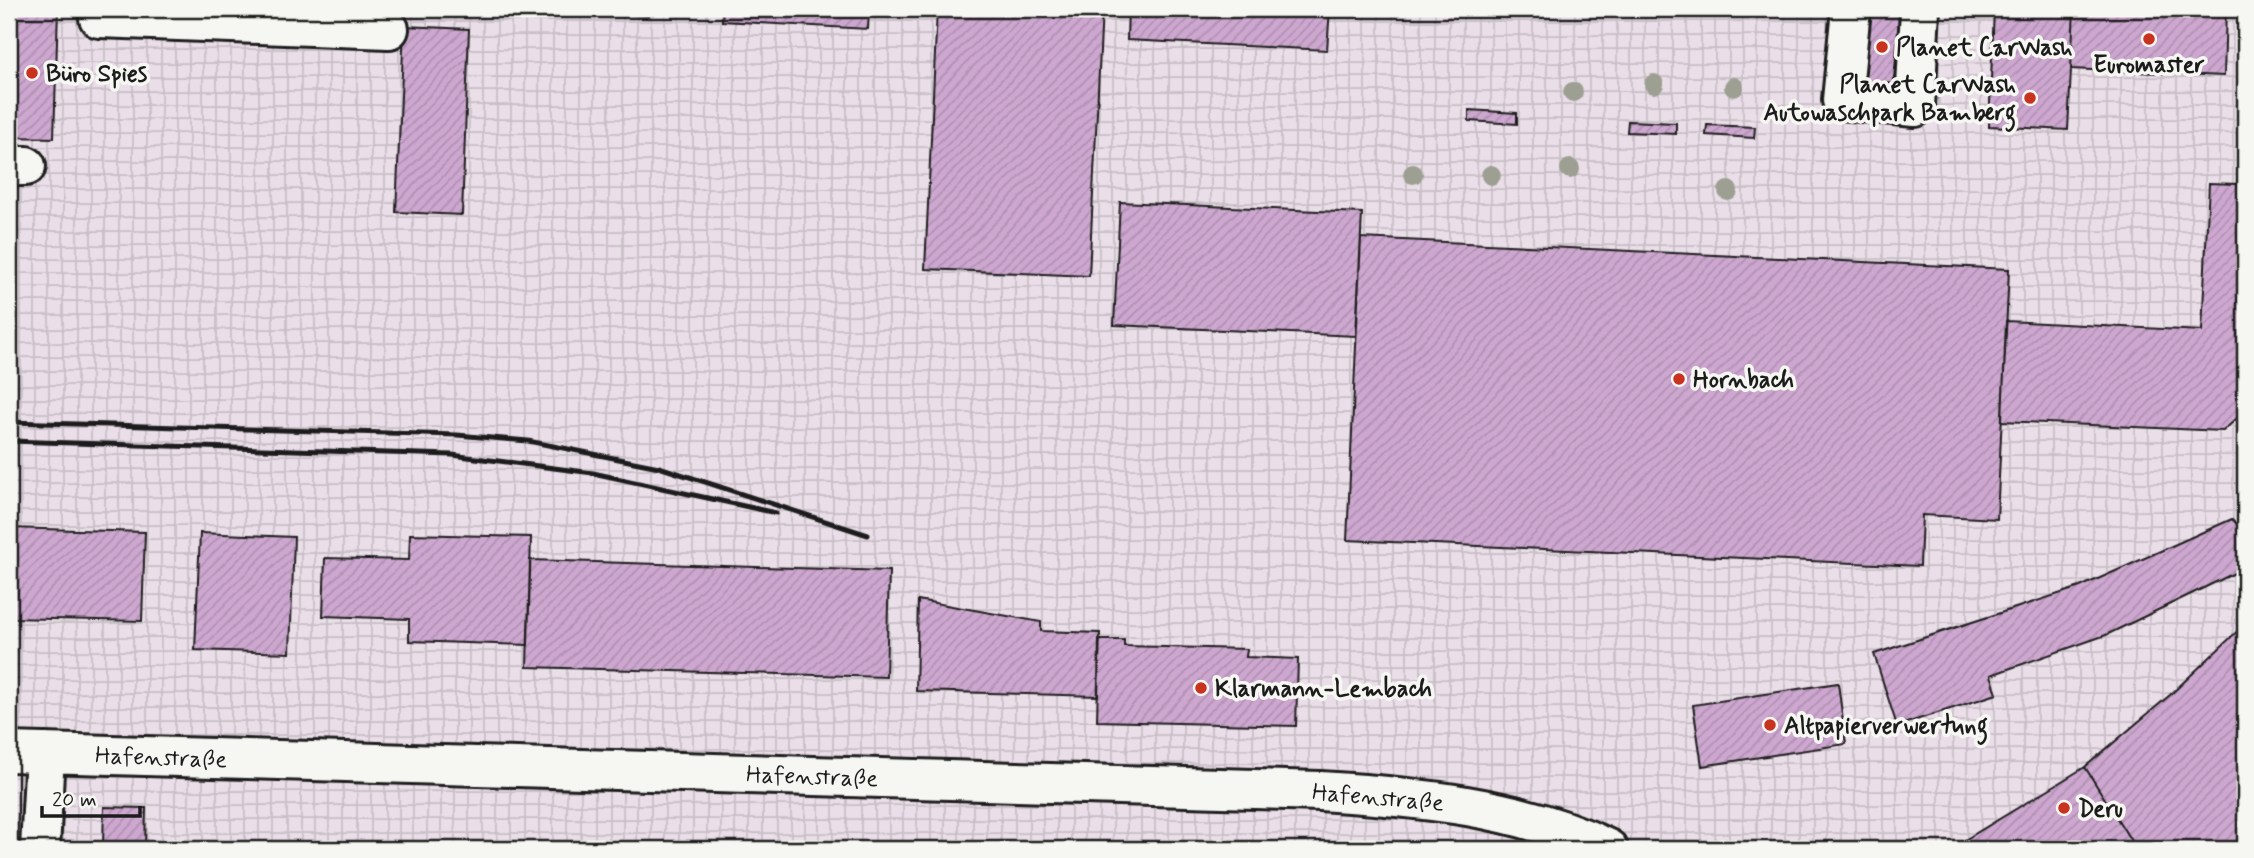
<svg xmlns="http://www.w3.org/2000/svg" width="2254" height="858" viewBox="0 0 2254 858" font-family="Mynerve,sans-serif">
	<defs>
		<pattern id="industrial-grid" width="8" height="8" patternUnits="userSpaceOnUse" patternTransform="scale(1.75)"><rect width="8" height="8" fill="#eadee8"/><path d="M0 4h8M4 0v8" fill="none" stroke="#c8bec6"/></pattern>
		<pattern id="building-hatch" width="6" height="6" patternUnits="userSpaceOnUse" patternTransform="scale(1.75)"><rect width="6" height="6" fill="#cda7cf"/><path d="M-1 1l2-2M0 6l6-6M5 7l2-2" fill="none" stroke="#af8fb1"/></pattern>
	</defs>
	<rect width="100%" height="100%" fill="#f6f6f2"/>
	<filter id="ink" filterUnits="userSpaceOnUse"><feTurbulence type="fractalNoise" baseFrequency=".0143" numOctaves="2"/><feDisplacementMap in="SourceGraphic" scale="14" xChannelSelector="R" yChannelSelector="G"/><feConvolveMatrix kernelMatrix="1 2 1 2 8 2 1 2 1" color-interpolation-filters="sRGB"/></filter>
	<g filter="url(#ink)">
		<path fill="url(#industrial-grid)" d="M9,9H2245V849H9Z"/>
		<path fill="url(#building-hatch)" stroke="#1c1c1c" stroke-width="2" d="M9,9H58L54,138L9,137Z
			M535,9H648V16Z
			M723,9H869L868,29L722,21Z
			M937,9H1102L1089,276L925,269Z
			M1128,9H1330L1327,50L1127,40Z
			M1870,9H1901L1893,88L1863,85Z
			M1994,9H2074L2068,130L1989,126Z
			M2074,9H2226L2224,76L2071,69Z
			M404,26L469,29L462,215L396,212Z
			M1469,110L1517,113V124L1469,121Z
			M1628,121L1676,123V134L1627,132Z
			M1707,125L1755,127L1754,138L1706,135Z
			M2209,183L2237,184L2245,194V411L2223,431L2002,421L2006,321L2202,331Z
			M1120,202L1362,213L1356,336L1114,325Z
			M1361,238L2009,269L1997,519L1922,515L1920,566L1347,540Z
			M2232,519L2245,532V568L2106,635L1991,675L1997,694L1897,726L1874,654L2080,587Z
			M9,528L145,532L142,621L9,618Z
			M200,533L294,537L290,653L195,650Z
			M410,534L531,537L528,645L409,641V619L323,616L325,558L409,560Z
			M530,560L889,571L886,677L527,667Z
			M918,600L1041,622V631L1100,633L1098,696L916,691Z
			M2245,624V849H2136L2085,767L2170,695Z
			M1099,640H1124V646L1247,649L1246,657L1298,659L1296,726L1097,721Z
			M1838,683L1846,744L1702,766L1693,705Z
			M2085,767L2136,849H1950Z
			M104,807L146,808L145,846L103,845Z"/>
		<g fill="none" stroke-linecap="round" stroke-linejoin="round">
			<defs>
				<path id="minor" d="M99,9V18L389,29
					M1851,9L1842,100L1915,107L1920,9
					M9,166H26
					M9,752L1320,791C1418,797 1519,806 1608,849
					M40,849L45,753"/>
			</defs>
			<use href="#minor" stroke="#1c1c1c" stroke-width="44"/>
			<use href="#minor" stroke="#f6f6f2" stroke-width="38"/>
			<path stroke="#1c1c1c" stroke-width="5" d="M9,422L457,435L528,441L659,467L868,535
				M9,441L452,455L593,473L776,513"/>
		</g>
		<g fill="#9c9f91">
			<circle cx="1654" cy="84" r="10"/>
			<circle cx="1734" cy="87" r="10"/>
			<circle cx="1573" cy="92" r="10"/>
			<circle cx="1570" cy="169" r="10"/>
			<circle cx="1413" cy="174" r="10"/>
			<circle cx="1491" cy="175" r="10"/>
			<circle cx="1728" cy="191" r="10"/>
		</g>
	</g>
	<g fill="#c8321e" stroke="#f6f6f2" stroke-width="2.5">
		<circle cx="2149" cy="39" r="7"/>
		<circle cx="1882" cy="47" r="7"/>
		<circle cx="32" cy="73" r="7"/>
		<circle cx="2030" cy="98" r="7"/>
		<circle cx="1679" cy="379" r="7"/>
		<circle cx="1201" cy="688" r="7"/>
		<circle cx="1770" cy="725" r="7"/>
		<circle cx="2064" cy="808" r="7"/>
	</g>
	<g text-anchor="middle" stroke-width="7" stroke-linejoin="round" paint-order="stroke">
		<g font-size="24" font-weight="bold" fill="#1c1c1c" stroke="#f6f6f2" text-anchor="start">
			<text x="1896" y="55">Planet CarWash</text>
			<text x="2149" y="72" text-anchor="middle">Euromaster</text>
			<text x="46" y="81">Büro Spies</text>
			<text x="2016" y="92" text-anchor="end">Planet CarWash<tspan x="2016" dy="28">Autowaschpark Bamberg</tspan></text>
			<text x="1693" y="387">Hornbach</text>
			<text x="1215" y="696">Klarmann-Lembach</text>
			<text x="1784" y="733">Altpapierverwertung</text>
			<text x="2078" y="816">Deru</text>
		</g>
		<g font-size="24" fill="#1c1c1c" stroke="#f6f6f2">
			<text transform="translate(161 757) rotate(2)" y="8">Hafenstraße</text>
			<text transform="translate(812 776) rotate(2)" y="8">Hafenstraße</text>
			<text transform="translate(1378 797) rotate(5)" y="8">Hafenstraße</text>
		</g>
	</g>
	<rect width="2254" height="858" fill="none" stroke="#f6f6f2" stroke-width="35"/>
	<rect x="18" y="18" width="2219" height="823" fill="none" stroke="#1c1c1c" stroke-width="2.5" filter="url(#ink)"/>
	<path d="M42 806v10h98v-10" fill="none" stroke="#1c1c1c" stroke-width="3.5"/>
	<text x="52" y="806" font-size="21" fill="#1c1c1c" stroke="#f6f6f2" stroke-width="5" paint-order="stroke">20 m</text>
</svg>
